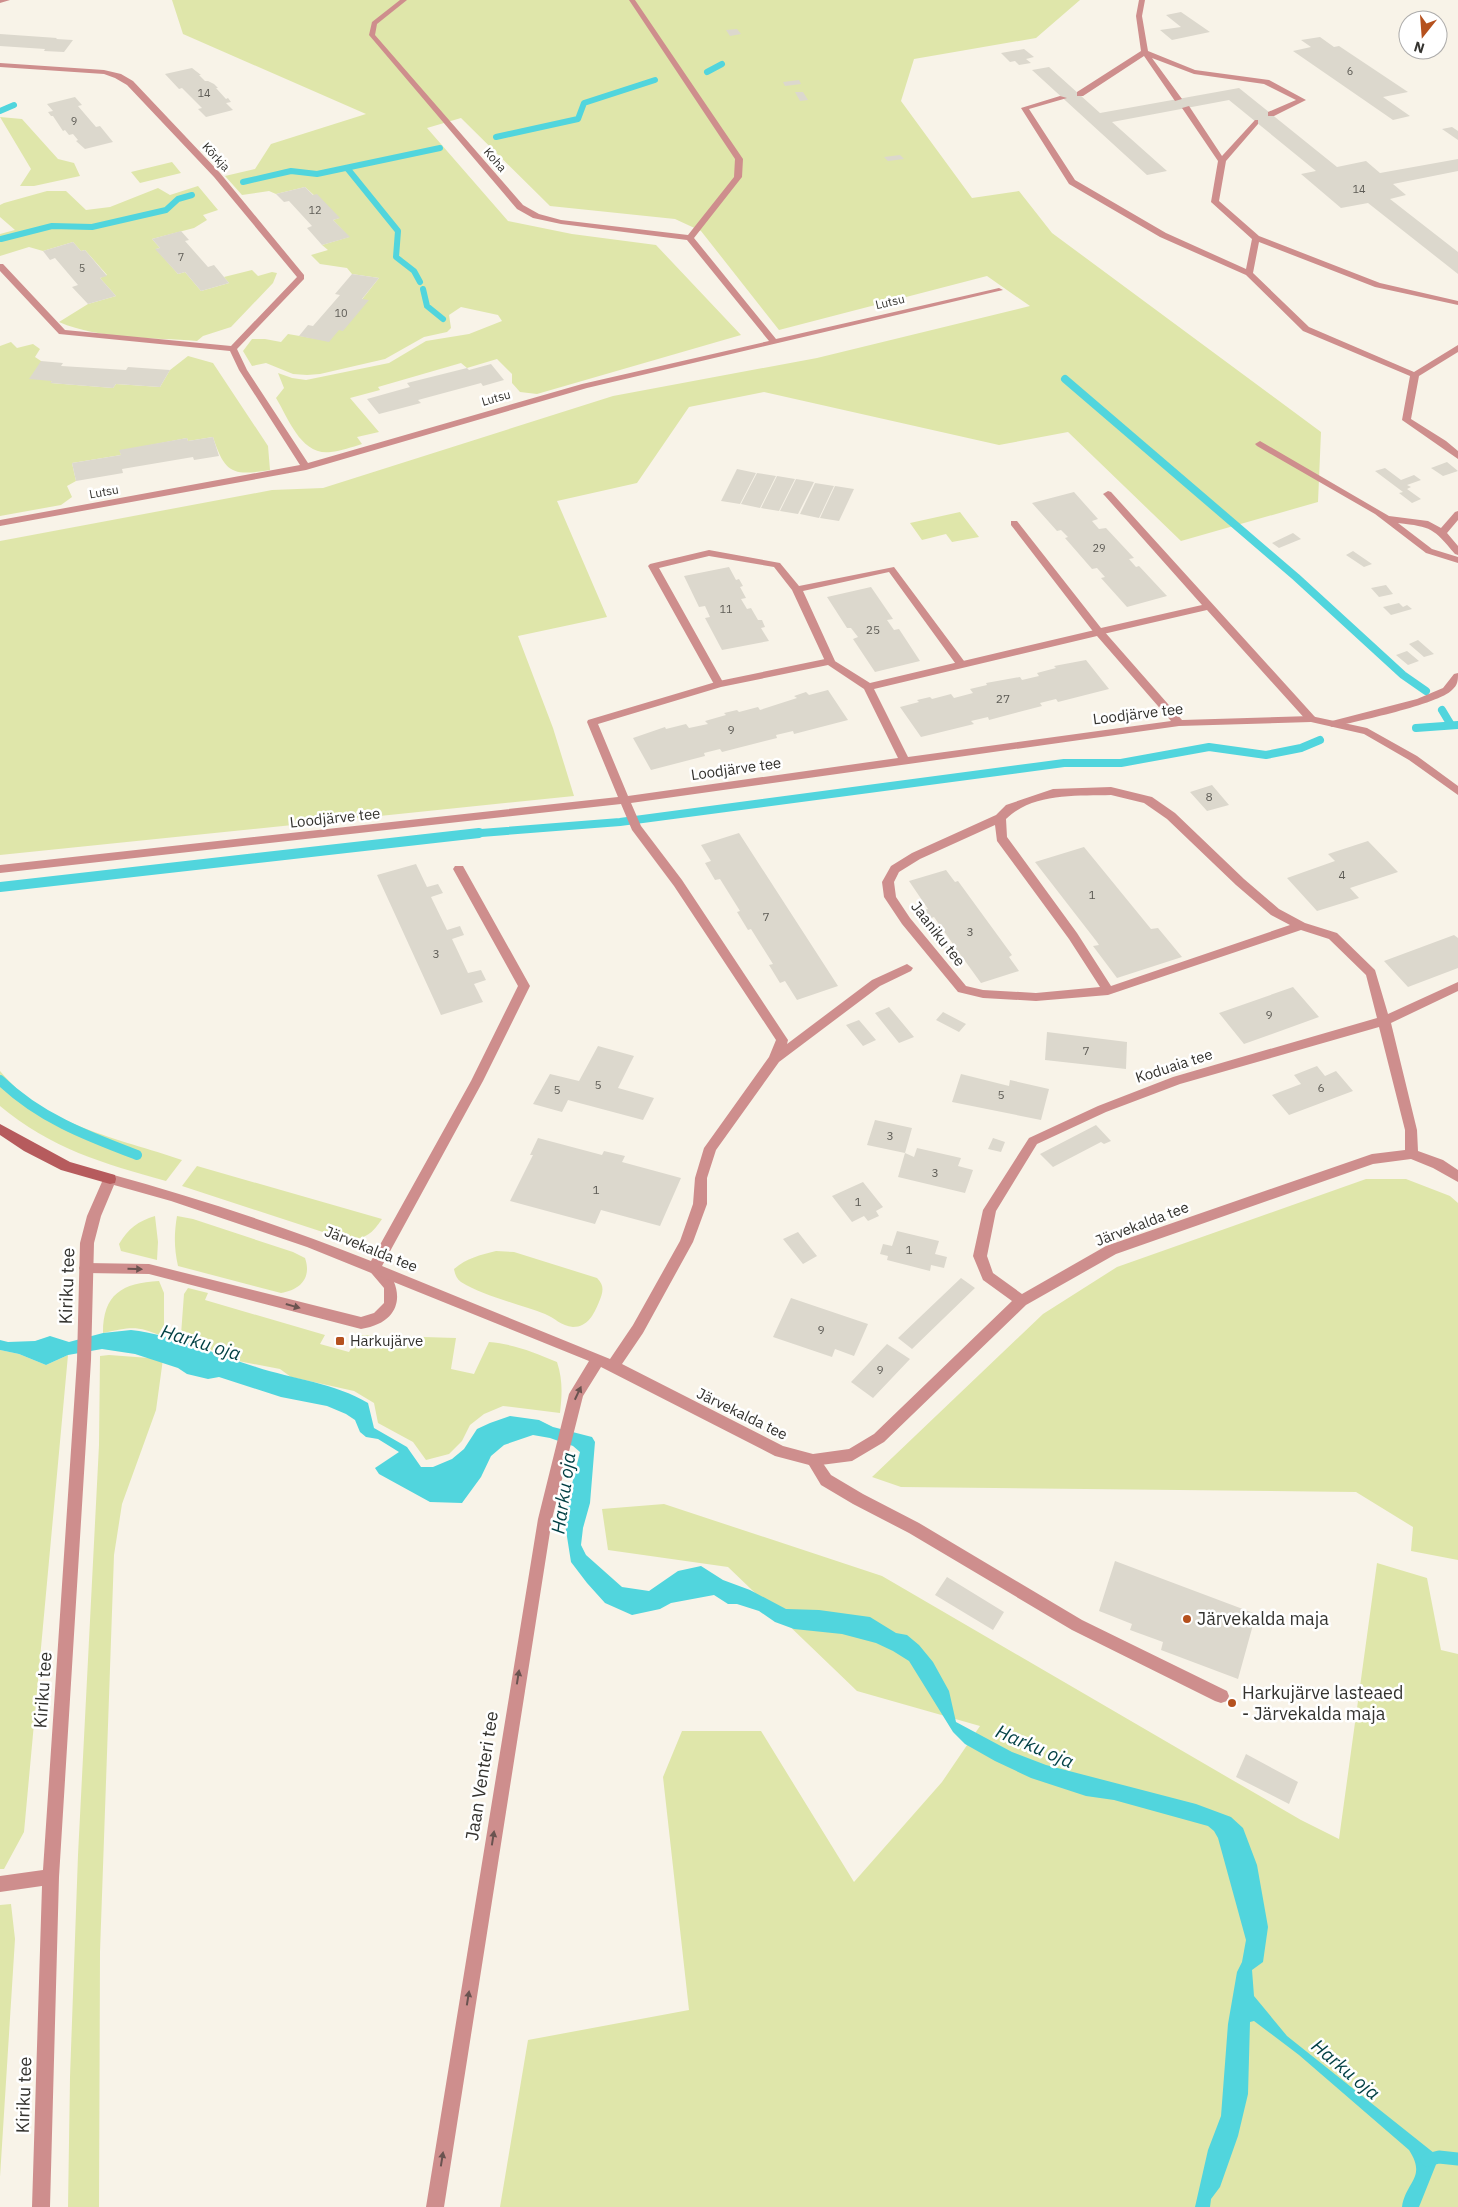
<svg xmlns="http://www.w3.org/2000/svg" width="1458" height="2207" viewBox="0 0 1458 2207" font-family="'IBM Plex Sans',sans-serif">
	<rect width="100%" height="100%" fill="#f8f3e8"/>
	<path fill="#dfe6aa" d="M172,0H1080L1036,38L914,59L901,101L972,198L1019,191L1052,233L1321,432L1318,502L1181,541L1068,432L999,445L764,392L689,407L637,483L557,501L607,617L518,636L553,728L574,796L0,855V541L272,490L323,488L613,396L817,358L1030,306L987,276L779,330L701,231L675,219L550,206L461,118L427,128L508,221L572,234L656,245L741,335L537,394L520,392L512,383V374L497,359L467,368L461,363L378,387L380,390L350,398L379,432L357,437L362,444C352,447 341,451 331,452C301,456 289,419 276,398L284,388L278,373L292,378L306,380L389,363L426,341L469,334L502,321L498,315L461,307L449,315L451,328L447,332L424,337L385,359L320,374L307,375L293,374L266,363L252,366L243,351L252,339H265L281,342L288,334L329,341L379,278L352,274L347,268L320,264L311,255L328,250L322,245L349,237L333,220L339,218L305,187L276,194L269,191L242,195L225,176L255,169L271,144L366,114L183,34Z
		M0,117L22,119L58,159L74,163L80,176L34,186H20L31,169Z
		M172,162L181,173L140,183L131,172Z
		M198,186L218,210L203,215L207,220L194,228L152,239L160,248L156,249L178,274L185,272L201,291L229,283L224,277L252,270L258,276L272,272L277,273L273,283L231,327L203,336L197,341C152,337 101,340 59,322L88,304L116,296L100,278L107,275L85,250L81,251L73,242L43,251L29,247L0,256V234L15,230L0,217V205L4,203L47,191H66L86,210L110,207L158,188L170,195Z
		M11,342L17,348L33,344L40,349L35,357L41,361L52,381L51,383L113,388L116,384L160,387L170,370L188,356L213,363L268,446L270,470C233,476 225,474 213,437L188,441L187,438L120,451L121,455L72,463L76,481L67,486L72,497L61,505L0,516V346Z
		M960,512L979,537L952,542L946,534L922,540L910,523Z
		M0,1071C45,1126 118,1138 182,1160L166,1181C104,1164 50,1148 0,1106Z
		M197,1166L382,1219C369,1239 360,1241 338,1237L182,1186Z
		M1366,1179H1406L1450,1196L1458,1203V1560L1411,1551L1413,1527L1356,1492L901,1487L872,1477L1043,1314L1117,1267Z
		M155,1216L158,1242L157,1260L121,1251L119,1244C128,1229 138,1221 155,1216Z
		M177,1216L193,1219L293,1252L305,1258C312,1278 300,1290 281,1293L178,1266C174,1248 174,1234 177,1216Z
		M496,1251L514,1252L597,1278C605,1286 603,1292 599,1302C594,1314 588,1327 573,1327C561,1326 555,1318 545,1314C520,1304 483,1296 461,1282C457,1279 455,1275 454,1269C467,1258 480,1255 496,1251Z
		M159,1281L164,1293V1337C136,1325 132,1327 103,1333C103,1294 122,1283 159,1281Z
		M188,1288L208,1293L205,1300L325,1335L320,1344L349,1352L359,1335L456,1338L451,1369L474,1374L489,1342C513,1344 534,1352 557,1362C563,1380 562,1395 560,1413L503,1406L484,1414L470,1425L462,1441L449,1454L426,1460L413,1442L378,1423L374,1403L354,1391L291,1377L280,1369L238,1361L197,1344L180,1348L184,1294Z
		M0,1350L19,1354L46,1365L68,1355L24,1832L4,1869H0Z
		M109,1355L163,1359L156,1410L122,1504L114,1555L100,1952L99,2207H68L70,2077L78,1855L99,1445L100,1356Z
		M664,1504L882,1576L1301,1820L1339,1839L1377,1563L1427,1578L1441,1650L1458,1654V2207H500L528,2040L689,2010L663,1777L682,1731H761L854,1882L942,1782L980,1726L857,1691L728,1567L608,1550L602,1509Z
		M11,1904L15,1939L0,2177V1905Z"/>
	<path fill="#51d5dd" d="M131,1330C174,1335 215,1354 256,1367C293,1379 335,1383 368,1403L374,1428L407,1447L421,1467H433L452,1459L464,1449L477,1429L490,1423L510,1416L539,1420L553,1427L592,1437L595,1442L590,1503L583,1528L581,1545L586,1555L622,1587L649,1591L678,1571L701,1566L723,1580L750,1590L786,1609L819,1610L870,1617L896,1633L907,1635L919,1645L933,1662L949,1691L956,1722L1012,1752L1046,1765L1196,1804L1231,1817L1243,1828L1257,1865L1268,1927L1263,1962L1252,1970L1254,1996L1287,2036L1439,2157L1419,2207H1402C1406,2181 1427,2178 1409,2150L1299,2055L1254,2021L1250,2022L1248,2094L1238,2136L1220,2187L1211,2199L1210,2207H1195L1208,2150L1221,2116L1228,2024L1237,1972L1242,1962L1246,1940L1218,1838L1214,1831L1208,1826L1114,1800L1086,1796L1031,1778L995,1761L965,1744L953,1732L909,1661L893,1651L876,1643L842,1634L794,1629L775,1622L759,1611L737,1604H728L714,1595L671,1603L660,1609L632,1615L605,1603L587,1583L571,1562L565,1524L568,1500L580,1452L573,1446L550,1438L533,1435L504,1445L491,1456L481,1477L462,1503L430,1502L379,1474L375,1468L399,1452L378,1439L366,1437L360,1432L355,1420L346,1414L327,1406L281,1397L219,1377L208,1379L187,1374L178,1368L135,1354L102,1349L68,1355L46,1365L19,1354L0,1350V1340L8,1342L35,1341L50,1336L69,1342L103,1333Z"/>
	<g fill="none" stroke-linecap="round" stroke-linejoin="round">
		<path stroke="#51d5dd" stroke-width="6" d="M707,72L722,64
			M0,111L14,105
			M496,137L578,119L584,103L655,80
			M347,168L398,231L396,257L414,271L420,282
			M243,182L291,171L317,174L440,148
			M1,239L52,226L92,227L166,210L178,199L192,195
			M423,289L427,306L443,319"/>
		<path stroke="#51d5dd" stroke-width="8" d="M1065,379L1296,577L1403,675L1426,691
			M1442,710L1451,725
			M1416,728L1458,725
			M468,834L620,822L1064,763H1121L1209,747L1266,755L1301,748L1320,740"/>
		<path stroke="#51d5dd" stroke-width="10" d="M0,887L479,833
			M0,1080C39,1118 87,1136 137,1155"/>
		<path stroke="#51d5dd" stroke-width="13" d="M1427,2160L1439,2157L1458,2159"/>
	</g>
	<path fill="#dcd8cd" d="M1181,12L1210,32L1172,40L1160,30L1181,27L1166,15Z
		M737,29L741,34L730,36L726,30Z
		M0,34L57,38L56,39L73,40L64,52L44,51L45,49L0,46Z
		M1320,37L1334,47L1339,46L1408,92L1383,97L1410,116L1393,120L1293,51L1311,47L1301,40Z
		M1024,49L1034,57L1026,59L1031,63L1019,65L1015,61L1010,62L1001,53Z
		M1049,67L1100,113L1239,88L1337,167L1366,161L1380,173L1458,159V171L1393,184L1406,195L1390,199L1458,252V274L1368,203L1341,208L1301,174L1316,171L1229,100L1112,122L1167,171L1147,175L1032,70Z
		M192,68L201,75H199L205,81H208L214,84L218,88H216L226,99L228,98L231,102L226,103L233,110L206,117L198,109L202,108L182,88L179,89L165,74Z
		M799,80L801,84L785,86L783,82Z
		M795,92H803L808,100L800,101Z
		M75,97L82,105L78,106L96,127L100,126L113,142L85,149L76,141L78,140L73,134L69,135L65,130L63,131L53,116H51L48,112L53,111L47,104Z
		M1452,127L1458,131V140L1442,129Z
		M900,155L904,159L888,161L884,157Z
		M305,187L313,195L317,194L340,218L333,220L350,237L322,245L307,228L312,226L289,201L284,202L276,194Z
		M181,231L189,240L185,241L208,267L214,265L229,283L201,291L185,272L178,274L155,249L160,248L152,239Z
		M73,242L81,251L85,250L107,276L100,278L116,296L88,304L72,287L78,285L55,258L50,260L43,251Z
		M352,274L379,278L362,299L369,300L343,331L339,330L329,342L299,336L308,325L313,326L340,295L335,294Z
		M41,361L63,363L61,366L126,370L128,367L170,370L160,387L116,384L113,388L50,383L52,381L29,379Z
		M491,364L504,380L483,386L481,383L418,400L421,403L379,414L367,399L410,387L407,383L467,368L469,370Z
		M213,437L219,456L194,460L193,457L122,469L123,473L76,481L72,463L121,455L119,450L187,438L188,441Z
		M1447,462L1458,471L1443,476L1431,468Z
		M1385,468L1401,480L1414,475L1421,480L1407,485L1411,487L1407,489L1421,499L1412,503L1399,493L1403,492L1375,471Z
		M737,469L756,473L740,504L721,501Z
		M757,473L776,476L760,508L741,504Z
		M777,476L795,479L779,511L761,508Z
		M796,479L814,482L798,514L780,511Z
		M815,483L834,486L819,518L800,514Z
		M835,486L854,489L839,521L820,518Z
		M1074,492L1098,519L1092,521L1099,529L1106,528L1134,558L1129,559L1136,567L1139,566L1167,596L1127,607L1101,578L1105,577L1097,568L1092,569L1065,538L1068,537L1061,530L1057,531L1032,503Z
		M1293,533L1301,539L1279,548L1272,543Z
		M1353,551L1372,564L1364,567L1346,555Z
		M729,567L736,580L739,579L743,586L740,587L746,598L741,599L747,609L751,608L758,620H762L765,627L761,628L769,641L722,650L705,618L710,617L705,606L699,607L684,576Z
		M1386,585L1393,594L1379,597L1371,588Z
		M871,587L893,619L887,620L894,630L899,629L920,661L875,672L853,639L858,637L851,628H847L827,597Z
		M1399,603L1403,607L1407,605L1412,609L1391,615L1383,607Z
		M1418,640L1434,654L1424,657L1409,644Z
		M1407,651L1419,661L1408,665L1396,655Z
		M1086,660L1109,689L1058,702L1056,699L1040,703L1042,706L989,720L988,717L971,721L974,724L921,737L900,707L919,702L917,700L930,697L932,699L951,694L954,698L973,693L970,689L987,685L986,683L1020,677L1022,680L1039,676L1037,673L1056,668L1054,666Z
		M828,690L848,720L794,734L793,731L776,735L777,738L722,752L720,749L704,753L705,756L651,770L633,738L665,727L666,729L686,724L689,728L708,724L705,721L726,715L724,713L737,710L739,712L758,707L760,710L797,698L794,696L806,692L809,695Z
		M1212,785L1229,805L1207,811L1190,792Z
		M739,833L838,986L797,1000L785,981L780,983L769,965L773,964L751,929L748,930L737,912L740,911L720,879L715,880L705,863L711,861L701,845Z
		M1368,841L1398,872L1350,888L1359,898L1317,911L1287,878L1335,861L1328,854Z
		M1084,847L1151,929L1158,928L1182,957L1117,978L1093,946L1099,945L1097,942L1035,862Z
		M416,864L427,887L438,884L443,893L431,897L447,930L460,926L464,935L452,939L468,973L481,970L486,980L474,984L483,1002L441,1015L377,875Z
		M946,870L955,882L958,881L1012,955L1009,957L1019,971L981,983L960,954L952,956L945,947L953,944L934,917L926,920L920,911L928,909L909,881Z
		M1454,935L1458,938V968L1408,987L1384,961Z
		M1293,987L1319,1017L1244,1044L1219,1013Z
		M889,1007L914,1037L899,1043L875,1013Z
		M943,1012L966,1024L959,1032L936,1020Z
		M859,1020L876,1040L863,1046L846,1025Z
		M1047,1032L1127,1042L1126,1069L1045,1060Z
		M598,1046L634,1056L618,1088L654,1098L643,1120L568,1100L562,1112L533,1104L550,1074L579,1081Z
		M1317,1066L1325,1076L1336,1071L1353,1091L1289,1115L1272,1095L1301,1084L1294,1075Z
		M961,1074L1009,1086L1010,1080L1049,1089L1041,1120L952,1102Z
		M875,1120L912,1128L905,1153L867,1145Z
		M1096,1125L1111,1141L1104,1144L1101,1142L1053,1167L1040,1154Z
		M538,1138L602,1155L604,1151L625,1156L622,1162L681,1178L660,1226L601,1210L595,1224L510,1201L533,1155H530Z
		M993,1138L1005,1142L1001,1152L988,1149Z
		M917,1148L961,1158L958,1166L973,1170L965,1193L898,1177L905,1153L914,1157Z
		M863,1182L883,1207L876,1211L879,1216L868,1221L864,1216L852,1222L832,1196Z
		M897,1231L939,1241L935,1254L947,1257L944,1268L931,1265L930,1271L887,1260L888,1256L880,1254L883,1244L892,1246Z
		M798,1232L817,1256L803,1264L783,1239Z
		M961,1278L975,1288L912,1349L898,1338Z
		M791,1298L868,1324L854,1356L835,1349L832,1357L773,1337Z
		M887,1344L910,1359L873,1398L851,1382Z
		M1115,1561L1256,1614L1238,1679L1161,1650L1163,1642L1130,1630L1132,1624L1099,1611Z
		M947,1577L1004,1612L993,1630L935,1595Z
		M1246,1754L1298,1782L1289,1804L1236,1777Z"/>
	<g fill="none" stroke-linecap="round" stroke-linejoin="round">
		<path fill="#ce8e8d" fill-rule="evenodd" d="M1139,0H1145L1142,16L1148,51L1195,70L1269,80L1306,100L1274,116H1268V112L1296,100L1264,84L1194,74L1152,58L1182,99L1175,101L1144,56L1083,96H1077V92L1141,51L1136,16Z
			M1060,96L1067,98L1029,109L1075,180L1166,233L1246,269L1252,239L1211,202L1218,161L1182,108L1189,106L1222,156L1255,120H1258V124L1226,161L1219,201L1259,236L1380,283L1458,301V305L1375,287L1259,242L1253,273L1309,327L1414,372L1458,345V352L1419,376L1411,419L1446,441L1458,451V459L1402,420L1410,376L1303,331L1246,275L1160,237L1069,184L1021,108Z
			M1260,441L1389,516L1428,521L1441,528L1455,512L1458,511V520L1447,533L1458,546V555L1455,554C1433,528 1432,527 1398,523L1432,549L1458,557V563L1426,553L1375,514L1257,446L1255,444Z
			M1108,491L1111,492L1315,717V721H1307L1207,610L1099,635L1095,634L1011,525V521H1017L1101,628L1202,605L1105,496L1103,494Z
			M709,550L780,563L799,586L894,567L967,665L966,667H958L889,572L803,591L835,661L830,664L825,661L792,590L774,567L709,556L659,568L724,684L723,686H715L648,566L650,564Z
			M1458,673C1458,680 1458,685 1452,690C1439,704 1355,722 1332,727L1327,724L1328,722L1417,699L1443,688L1454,674Z
			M86,1263L149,1264L361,1317L374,1313L384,1303V1288L367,1268L369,1264C391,1257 423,1319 361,1329L149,1274L86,1273L81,1272L79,1268L81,1264Z
			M813,1454L818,1456L831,1475L863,1494L919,1523L1082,1620L1227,1691L1229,1696L1227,1701L1221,1703L1215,1701L1072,1630L909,1533L853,1504L821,1485L806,1460L808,1456Z"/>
		<path fill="#ce8e8d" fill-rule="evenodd" d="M0,0H10L0,3Z
			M400,0H407L377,24L375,35L523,205L539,214L561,220L688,235L734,177L735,159L629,0H635L743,159L742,177L694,238L776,339L999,288L1003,290L587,388L306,470L0,526V520L300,465L239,370L230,351L59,334L0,271V264H3L65,330L231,346L297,277L214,177L127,85L115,78L104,74L0,67V63L104,70L121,74L133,81L220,173L304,275V279L237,349L247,370L308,463L582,384L769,341L687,240L561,224L533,218L517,209L369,35L372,22Z
			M1099,629L1103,630L1182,720L1311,716L1367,728L1417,756L1458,786V795L1409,760L1364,734L1311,722L1179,726L631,803L641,826L682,880L786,1037L788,1040L787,1044L872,980L907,964L913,968L911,971L880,986L779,1062L716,1150L707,1178V1204L693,1242L643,1333L622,1364L783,1446L813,1454L849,1449L874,1434L1012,1301L983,1280L973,1256L983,1210L1029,1138L1098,1106L1173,1077L1377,1018L1366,975L1329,939L1301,930L1108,995L1036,1001L983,998L958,992L902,924L884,897L882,882L891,866L912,853L996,815L1006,805L1053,789L1111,787L1152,797L1175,813L1244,879L1279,909L1305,923L1337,933L1375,970L1388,1014L1458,982V991L1391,1023L1417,1130L1418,1151L1443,1160L1458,1170V1182L1433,1168L1411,1159L1373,1164L1116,1254L1026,1305L884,1442L852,1461L813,1466L775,1456L601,1367L583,1396L552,1519L444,2207H426L538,1519L569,1394L589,1361L307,1247L171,1201L114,1185L101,1216L94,1243L91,1360L59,1877L50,2207H32L42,1886L0,1892V1876L43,1870L77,1360L80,1243L87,1216L105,1175L110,1174C198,1198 286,1227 371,1261L471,1081L518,986L453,869L455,866H463L530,986L483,1081L382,1266L610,1359L633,1325L680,1241L693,1204L695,1178L704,1148L769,1057L776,1040L674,886L632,830L621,804L0,873V865L618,797L587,722L588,720L719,681L830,658L870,683ZM1097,636L1171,721L908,757L874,689ZM828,665L864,689L898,758L628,796L598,724L721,687ZM1111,795L1144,803L1167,819L1236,885L1271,915L1290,925L1111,986L1077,933L1007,837L1006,819C1032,793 1076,796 1111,795ZM995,825L997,841L1069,939L1100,987L1036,993L983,990L966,986L910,918L896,897L894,882L899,872L920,859ZM1379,1027L1405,1130V1150L1372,1154L1106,1246L1022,1294L993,1273L987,1256L996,1211L1037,1144L1106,1112L1180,1084Z"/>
		<path fill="#b65b5d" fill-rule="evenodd" d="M0,1124L70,1162L115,1175L116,1179L115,1183L110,1184L61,1170L24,1151L0,1135Z"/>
	</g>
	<defs><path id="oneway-solid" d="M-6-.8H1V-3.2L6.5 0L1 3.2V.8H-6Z" transform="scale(1.25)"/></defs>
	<g fill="#6a5350">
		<use href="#oneway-solid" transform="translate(135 1269) rotate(1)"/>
		<use href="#oneway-solid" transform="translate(293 1306) rotate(16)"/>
		<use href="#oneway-solid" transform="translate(578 1393) rotate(-65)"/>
		<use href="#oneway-solid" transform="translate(518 1677) rotate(-81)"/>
		<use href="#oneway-solid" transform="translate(493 1838) rotate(-81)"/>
		<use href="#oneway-solid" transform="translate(468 1998) rotate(-81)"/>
		<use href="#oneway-solid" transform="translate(442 2159) rotate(-81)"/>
	</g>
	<g fill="#b5511e" stroke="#fff" stroke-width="2">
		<rect x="335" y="1336" width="10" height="10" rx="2.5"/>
		<circle cx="1187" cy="1619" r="5"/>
		<circle cx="1232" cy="1703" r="5"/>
	</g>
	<g text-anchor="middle" stroke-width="5" stroke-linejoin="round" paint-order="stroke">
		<g font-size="11" fill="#5e5c56">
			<text x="1350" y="75">6</text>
			<text x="204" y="97">14</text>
			<text x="74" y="125">9</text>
			<text x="1359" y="193">14</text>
			<text x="315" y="214">12</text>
			<text x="181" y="261">7</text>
			<text x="82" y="272">5</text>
			<text x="341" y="317">10</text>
			<text x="1099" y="552">29</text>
			<text x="726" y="613">11</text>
		</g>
		<g font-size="12" fill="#34332f" stroke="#fff">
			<text transform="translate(216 157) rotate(47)" y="4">Kõrkja</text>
			<text transform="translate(495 160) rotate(49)" y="4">Koha</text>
			<text transform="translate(890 302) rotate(-13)" y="4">Lutsu</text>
			<text transform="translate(496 398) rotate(-16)" y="4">Lutsu</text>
			<text transform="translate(104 492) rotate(-10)" y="4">Lutsu</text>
		</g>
		<g font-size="12" fill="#5e5c56">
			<text x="873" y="634">25</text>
			<text x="1003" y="703">27</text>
			<text x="731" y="734">9</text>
			<text x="1209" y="801">8</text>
			<text x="1342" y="879">4</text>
			<text x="1092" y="899">1</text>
			<text x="766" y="921">7</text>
			<text x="970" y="936">3</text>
			<text x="436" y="958">3</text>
			<text x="1269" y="1019">9</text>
			<text x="1086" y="1055">7</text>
			<text x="598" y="1089">5</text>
			<text x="1321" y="1092">6</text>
			<text x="557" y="1094">5</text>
			<text x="1001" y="1099">5</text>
			<text x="890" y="1140">3</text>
			<text x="935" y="1177">3</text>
			<text x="596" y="1194">1</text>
			<text x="858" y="1206">1</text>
			<text x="909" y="1254">1</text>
			<text x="821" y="1334">9</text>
			<text x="880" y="1374">9</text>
		</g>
		<g font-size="15" fill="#34332f" stroke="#fff">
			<text transform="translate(1138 714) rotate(-7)" y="5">Loodjärve tee</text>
			<text transform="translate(736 769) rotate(-8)" y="5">Loodjärve tee</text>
			<text transform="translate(335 818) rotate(-6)" y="5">Loodjärve tee</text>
			<text transform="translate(938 934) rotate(52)" y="5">Jaaniku tee</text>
			<text transform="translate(1174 1066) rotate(-18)" y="5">Koduaia tee</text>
			<text transform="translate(1142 1224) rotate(-21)" y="5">Järvekalda tee</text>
			<text transform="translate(371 1249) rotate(22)" y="5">Järvekalda tee</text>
			<text transform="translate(742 1414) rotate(26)" y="5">Järvekalda tee</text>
		</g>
		<g font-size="15" fill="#34332f" stroke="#fff" text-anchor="start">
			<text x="350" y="1346">Harkujärve</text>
		</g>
		<g font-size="18" fill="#34332f" stroke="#fff">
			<text transform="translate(67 1286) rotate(-88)" y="6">Kiriku tee</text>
			<text transform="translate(43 1690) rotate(-86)" y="6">Kiriku tee</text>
			<text transform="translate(482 1776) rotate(-81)" y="6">Jaan Venteri tee</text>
			<text transform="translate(24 2095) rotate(-88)" y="6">Kiriku tee</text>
		</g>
		<g font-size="18" fill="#34332f" stroke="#fff" text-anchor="start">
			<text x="1197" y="1625">Järvekalda maja</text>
			<text x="1242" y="1699">Harkujärve lasteaed<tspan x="1242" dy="21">- Järvekalda maja</tspan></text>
		</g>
		<g font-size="19" font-style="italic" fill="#003f43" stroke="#fff">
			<text transform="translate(201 1342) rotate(17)" y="7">Harku oja</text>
			<text transform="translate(563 1493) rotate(-82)" y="7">Harku oja</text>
			<text transform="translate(1035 1746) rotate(23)" y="7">Harku oja</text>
			<text transform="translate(1346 2069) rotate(40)" y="7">Harku oja</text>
		</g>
	</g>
	<g transform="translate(1423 35) rotate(197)"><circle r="24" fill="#ffffff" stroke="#aeadac"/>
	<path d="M0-4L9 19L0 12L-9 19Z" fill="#b5511e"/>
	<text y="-8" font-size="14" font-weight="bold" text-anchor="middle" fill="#34332f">N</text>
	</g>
</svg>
